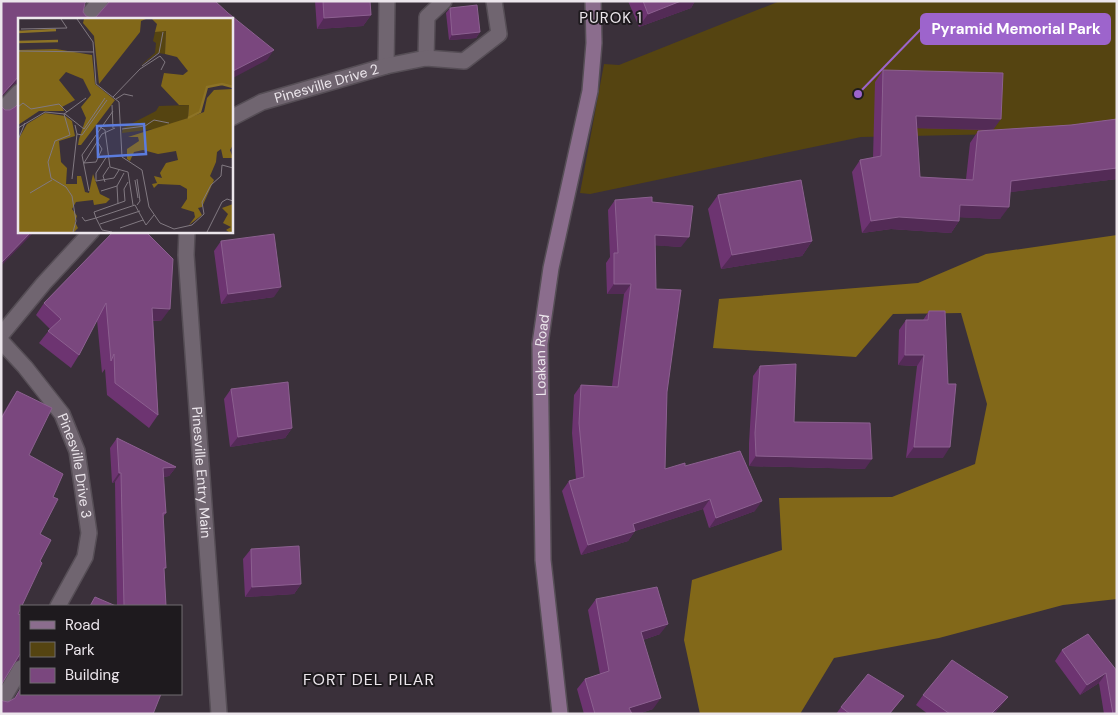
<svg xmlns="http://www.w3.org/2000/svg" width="1118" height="715" viewBox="0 0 1118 715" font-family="'DM Sans',sans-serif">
	<rect width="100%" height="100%" fill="#3a303a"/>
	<path fill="#541" d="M780,1H1117V124L1004,134L861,137L590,194L580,193L604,64L619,65Z"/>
	<path fill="#826819" d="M1117,235V599L1063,605L939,638L834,658L800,714H700L684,640L692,580L782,550L779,498L892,497L975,464L987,404L961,313L893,314L856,357L713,348L719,299L918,283L986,254Z"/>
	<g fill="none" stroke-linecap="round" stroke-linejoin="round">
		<defs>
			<g id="street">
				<path d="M85,19L100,1"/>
				<path d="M426,58L427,17L444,1"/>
				<path d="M386,66L387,1"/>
				<path d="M1,111L19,92"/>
				<path id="s1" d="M231,118L262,102L386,66L426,58L464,61L499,34L494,1"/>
				<path id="s2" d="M187,231L186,255L219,714"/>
				<path d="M1,335L44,283L92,231"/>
				<path id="s3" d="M1,341L25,367L62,414L77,451L89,533L85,557L58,606"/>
				<path d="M1,702L21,668"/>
			</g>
			<g id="secondary">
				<path id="s4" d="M560,714L543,560L540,344L551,268L590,91L594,43L593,1"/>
			</g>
		</defs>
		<use href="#street" stroke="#564e56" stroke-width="18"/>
		<use href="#secondary" stroke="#564e56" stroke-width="18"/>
		<use href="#street" stroke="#706570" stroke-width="15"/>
		<use href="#secondary" stroke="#8b6d8d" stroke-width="15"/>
	</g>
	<path fill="#6d3471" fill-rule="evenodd" d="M315,1H370L371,15L363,26L317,29Z
		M628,1H695L691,8L639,27Z
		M450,8L480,32L476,38L449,40L446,13Z
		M883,70L993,130L1071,125L1117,119V179L1010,192L1000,219L959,217V221L951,233L891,229L862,233L852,172L860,160L873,158L875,82ZM917,128L990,130L978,131L970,143L966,179L920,177Z
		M718,195L812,241L802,256L721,269L708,209Z
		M615,200L652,202L681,247L655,245L656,289L667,392L665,469L685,466L755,511L709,528L703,509L635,531L628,541L581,555L562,491L569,481L576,479L572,433L574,395L581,385L612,386L624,294H607L606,263L610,257L608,210Z
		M114,231L161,321H153L158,415L149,428L107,395L105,369L102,373L97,320L79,355L71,368L39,343L50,329L36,315L44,303Z
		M221,241L274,297L221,304L214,251Z
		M929,311L943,458H906L917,366L898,365L899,330L906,320H923Z
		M760,366L794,422L865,469L749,466V443L753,376Z
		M231,389L292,428L285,438L230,447L224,399Z
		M17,391L29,455L53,497L40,534V561L18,614L21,615V659L15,662L1,685V417L11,400Z
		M117,438L176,467L169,476L163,477L166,513L163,517L164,571L166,606H117L115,482L112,483L110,448Z
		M251,549L301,584L294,594L245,597L243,559Z
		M596,599L660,634L643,640L653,709L638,714H584L577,689L585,679L600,674L588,610Z
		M1062,650L1117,671V714H1104L1099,683L1080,695L1055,661Z
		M923,695L1008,697L1000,707L994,714H928L916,705Z
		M904,696L890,714H836L841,707Z"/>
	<path fill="#532b56" d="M681,1H695L691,8L639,27L648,14Z
		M371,15L363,26L317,29L324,18Z
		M480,32L476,38L449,40L452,35Z
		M274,50L267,60L231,79V72Z
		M19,76V83H17L13,85L1,98V96Z
		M916,116L1001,119L993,130L908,128Z
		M1117,168V179L1003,193L1011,181Z
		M960,205L1009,207L1000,219L952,217Z
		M899,217L959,221L951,233L891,229L862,233L871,221Z
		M32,231H35L1,266V263Z
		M655,235L689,237L681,247L648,245Z
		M812,241L802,256L721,269L732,255Z
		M614,284H631L624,294H607Z
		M281,287L274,297L221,304L228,294Z
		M152,308L170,309L161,321L143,320Z
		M905,355H924L917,366L898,365Z
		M292,428L285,438L230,447L238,437Z
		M914,447H950L943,458H906Z
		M756,456L872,459L865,469L749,466Z
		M176,467L169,476L156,478L163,468Z
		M119,473H121L115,482L112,483Z
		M710,499L703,509L635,531L628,541L581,555L588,545L633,524Z
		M762,501L755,511L709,528L716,518Z
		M301,584L294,594L245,597L252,587Z
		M668,624L660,634L634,643L641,632Z
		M21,653V659L13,663L20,654Z
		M1106,673L1099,683L1080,695L1087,685Z
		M1008,697L1000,707L994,714H991Z
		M661,698L653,709L638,714H625L629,708Z"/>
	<path fill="#7a477e" stroke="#8c6090" d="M1,1H86L85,3L83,12L86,16L91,18L96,17L110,1H215L228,13L274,50L231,72V19H19V76L1,96Z
		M323,1H370L371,15L324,18Z
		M643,1H681L648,14Z
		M477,5L480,32L452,35L450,8Z
		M883,70L1003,73L1001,119L916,116L920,177L973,180L978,131L1071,125L1117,119V168L1011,181L1009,207L960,205L959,221L899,217L871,221L860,160L881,156Z
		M19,103V231H32L1,263V106L5,110H10L15,107Z
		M801,180L812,241L732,255L718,195Z
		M652,197V202L693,206L689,237L655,235L656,289L681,290L667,392L665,469L685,463V466L740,451L762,501L716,518L710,499L633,524L635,531L588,545L569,481L584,477L579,423L581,385L618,387L631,284H614V253H618L615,200Z
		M114,231H145L173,259L170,309L152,308L158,415L115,383L114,354L111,361L106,303L79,355L48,331L61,319L44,303Z
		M274,234L281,287L228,294L221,241Z
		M929,311H945L948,384H956L950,447H914L924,355H905L906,320H928Z
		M796,364L794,422L870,423L872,459L756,456L755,433L760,366Z
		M288,382L292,428L238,437L231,389Z
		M17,391L52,408L29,455L63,474L53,497L58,499L40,534L51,540L40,561L42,563L18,614L21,615V653L20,654L1,685V419Z
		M117,438L176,467L163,468L166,513H163L166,568H164L166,606H124L121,473H119Z
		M299,546L301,584L252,587L251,549Z
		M657,587L668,624L641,632L661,698L629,708L632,714H595L585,679L609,671L596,599Z
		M95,597L116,606H90Z
		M1088,634L1117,671V714H1113L1106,673L1087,685L1062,650Z
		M952,660L1008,697L991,714H950L923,695Z
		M868,674L904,696L889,714H850L841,707Z
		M21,688V694H161L153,714H1V699L3,701L8,702L15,698Z"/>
	<g text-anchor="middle" stroke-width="4" stroke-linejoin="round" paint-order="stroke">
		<g font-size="14" fill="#ece6ec" stroke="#1e1a1e">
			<text dy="5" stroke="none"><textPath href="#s1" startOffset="102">Pinesville Drive 2</textPath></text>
			<text dy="5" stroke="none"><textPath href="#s4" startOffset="360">Loakan Road</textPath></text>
			<text dy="5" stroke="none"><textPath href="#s3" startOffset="149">Pinesville Drive 3</textPath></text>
			<text dy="5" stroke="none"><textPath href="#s2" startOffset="242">Pinesville Entry Main</textPath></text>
		</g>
		<g font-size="15" letter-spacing="1" fill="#ece6ec" stroke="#1e1a1e">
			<text x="611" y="23">PUROK 1</text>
		</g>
		<g font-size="16" letter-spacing="1" fill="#ece6ec" stroke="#1e1a1e">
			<text x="369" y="685">FORT DEL PILAR</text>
		</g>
	</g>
	<g transform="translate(18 18)">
		<rect width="215" height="215" fill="#3a303a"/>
		<path d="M148,12L147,36L140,35L122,48L137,35L138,25L135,23L137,14ZM171,87L170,100L144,110L104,115L105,110L138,93L141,88Z" fill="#541"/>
		<path d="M66,1H128L123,3L122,14L81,66L76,18L65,5ZM134,1H215V69L204,66L189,69L182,94L173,99L186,94L189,80L196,72L215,71V127L212,132L215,140H205L203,131L199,134L198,144L192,158L196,162L184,189L180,190L184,197L171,207L177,199L176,194L163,190L169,181V171L162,167L140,166L136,170L134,166L139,165L136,158L144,160L142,155L148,145L160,142L158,133L140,136L125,132L116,134L112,143L109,141V131L121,123L120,119H110L170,100L171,87H161L143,68L146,55L165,57L170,53L159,39L147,36L148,13L137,14L139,6ZM38,31L74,37L77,66L97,82L63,127H60L61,121L68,100L63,89L73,77L65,61L48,54L41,62L57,82L44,89L46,93H21L0,107V32ZM27,95L47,98L54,103L57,118L41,123L43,144L49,150L48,166H59V158H63L67,174L71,175L75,156L82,176L92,181L88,185L76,187L75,182L58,184L54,191L59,198L57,204L60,210L56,214H0V122L9,106ZM215,186V214H211L208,212L213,209L205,205L210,196L204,190Z" fill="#826819"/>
		<path fill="none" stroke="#8d7326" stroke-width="2.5" d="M0,14L38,12M0,24L40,23M170,100L182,94L189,69L204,66L215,69"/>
		<path fill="none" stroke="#817981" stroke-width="1" d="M59,1L75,24L78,66L101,84L104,139L124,152L131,189L142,205L156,211L174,207L186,196L184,184L193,167L203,158L204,147L215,150M3,11L49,10L43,1M0,33L76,34M124,48L141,35L145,14M95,79L122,51L142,38L147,44L143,52M98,81L106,76L115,78M94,87L95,110M0,89L5,85L13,91L41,86L49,94M57,107L59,116L64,117L89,82M82,109L87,112L92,149L110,154L115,187M0,110L27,94L47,96L66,111L87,80M104,111L127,108L136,102L151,105M0,122L7,105M89,138L78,155V163L96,160L101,152M66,145L84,116L97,110M66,145L78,144L84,131L79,123M54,161L59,116M119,161L122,183L119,187M117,162L120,180M87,164L85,158L91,149M99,168L100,186M71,173L64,137L95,93M83,173L99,168L106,155M12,175L34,162M64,199L67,203L78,200L76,194L107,183L106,171L110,164M82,206L122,193M102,210L125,202M55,214L58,203L54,178L48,169L33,160L30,144L37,123L52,117L46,96L68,80M94,214L84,212L78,200L117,187L128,207L136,197M189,214L204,184L209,181L215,183"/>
		<path fill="#5b7cde" fill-opacity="0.15" stroke="#5b7cde" stroke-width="2.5" d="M126,106L128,136L80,139L79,108Z"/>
		<rect width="215" height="215" fill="none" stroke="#ece6ec" stroke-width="2.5"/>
	</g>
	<path fill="none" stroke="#9d64cc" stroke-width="2" d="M858 94L921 29"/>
	<circle fill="#9d64cc" stroke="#1e1a1e" stroke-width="2" cx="858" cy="94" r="5"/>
	<rect fill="#9d64cc" stroke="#9d64cc" stroke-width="2" x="921" y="14" width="189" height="30" rx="5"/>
	<g font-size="15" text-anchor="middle" font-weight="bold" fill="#fff">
		<text x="1016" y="34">Pyramid Memorial Park</text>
	</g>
	<rect width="1118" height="715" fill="none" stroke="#ece6ec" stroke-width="5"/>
	<rect x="20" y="605" width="162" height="90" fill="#1e1a1e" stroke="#706c70"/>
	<rect x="30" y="621" width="25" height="8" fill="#8b6d8d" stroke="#706c70"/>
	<text x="65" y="630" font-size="15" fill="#ece6ec">Road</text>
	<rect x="30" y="642" width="25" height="15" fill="#554411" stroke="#706c70"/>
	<text x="65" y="655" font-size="15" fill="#ece6ec">Park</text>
	<rect x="30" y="668" width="25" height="15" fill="#7a477e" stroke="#706c70"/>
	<text x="65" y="680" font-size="15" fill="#ece6ec">Building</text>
</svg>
